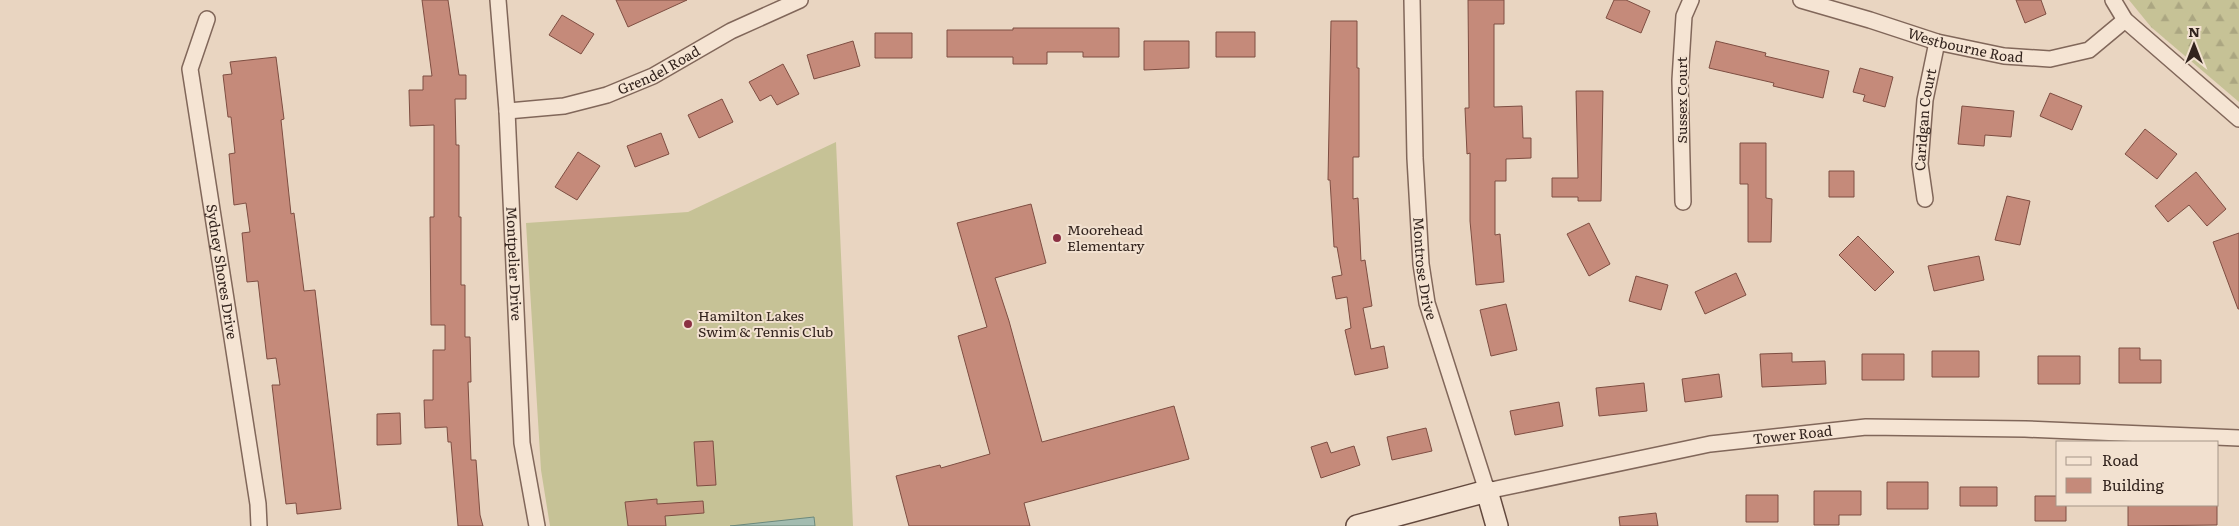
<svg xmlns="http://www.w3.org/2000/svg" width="2239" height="526" viewBox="0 0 2239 526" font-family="Literata,serif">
	<defs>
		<pattern id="forest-firs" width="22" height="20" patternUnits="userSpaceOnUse" patternTransform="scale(1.25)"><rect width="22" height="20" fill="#c6c296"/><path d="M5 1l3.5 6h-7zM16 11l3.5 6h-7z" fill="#aba681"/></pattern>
	</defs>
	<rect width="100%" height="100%" fill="#e9d5c1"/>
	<path fill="url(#forest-firs)" d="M2129,0H2239V102L2151,27Z"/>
	<path fill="#c6c296" d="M836,142L853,526H550L541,470L526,223L688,212Z"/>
	<path fill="#a3bcb0" stroke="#6c897c" d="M814,517L815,526H730Z"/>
	<path fill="#c58a7a" stroke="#7e4e42" d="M422,0H448L459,75H466V99H455L456,145H459V217H461V285H465V337H470L471,382H468L471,460H476L480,515L483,526H458L451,442H448L447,427L425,428L424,400H433V350H445V325H431L430,217H434V125L410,126L409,90H423V76H432Z
		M616,0H687L628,27Z
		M1468,0H1504V24H1494V107L1522,106L1523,138H1531V158L1506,159V181H1495V235L1500,234L1504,282L1476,285L1470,221V153L1467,154L1465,108H1469Z
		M1614,0H1626L1650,11L1641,33L1606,18Z
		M2016,0H2041L2046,14L2025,23Z
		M562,15L594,34L581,54L549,35Z
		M1331,21H1357V68H1359V157H1353V199L1358,198L1361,261L1365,260L1372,306L1363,308L1371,349L1384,346L1388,368L1355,375L1345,330L1351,328L1347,297L1336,299L1332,277L1342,275L1337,247H1334L1330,180H1328Z
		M1013,28H1119V57H1083V52H1047V64H1013V57H947V30H1013Z
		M1216,32H1255V57H1216Z
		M875,33H912V58H875Z
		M853,41L860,66L814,79L807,55Z
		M1144,41H1189V68L1144,70Z
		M1716,41L1766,53L1765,56L1829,71L1823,98L1773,86L1774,83L1709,68Z
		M276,57L284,119L281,120L291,214L294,213L304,291L315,290L341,509L297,514L296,503L286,504L272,385H280L276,358L267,359L258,281L247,282L242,233L250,232L246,203L234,205L229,154L235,153L231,117H228L223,75L232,74L230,62Z
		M783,64L799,94L777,105L771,95L760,101L749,82Z
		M1860,68L1893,77L1885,107L1863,101L1865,95L1853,92Z
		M1576,91H1603L1601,201H1578V197H1552V178H1578Z
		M2050,93L2082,106L2072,130L2040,116Z
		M722,99L733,122L699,138L688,115Z
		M1962,106L2014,111L2011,137L1985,135L1984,146L1958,144Z
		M2145,129L2177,154L2157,179L2125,154Z
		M661,133L669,154L635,167L627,146Z
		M1740,143H1766V198L1772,199L1771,242H1748V184H1740Z
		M578,152L600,166L577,200L555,187Z
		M1829,171H1854V197H1829Z
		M2196,172L2226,209L2207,226L2189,205L2168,222L2155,206Z
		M2007,196L2030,201L2020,245L1995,240Z
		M1031,204L1046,263L995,278L1009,321L1042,442L1174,406L1189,459L1024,503L1030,526H909L896,476L940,465L941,468L990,454L958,336L987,327L957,223Z
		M1589,223L1610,264L1589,276L1567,234Z
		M2239,233V309H2238L2213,242Z
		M1858,236L1894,272L1875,291L1839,255Z
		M1979,256L1984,280L1934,291L1928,266Z
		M1736,273L1746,295L1705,314L1695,292Z
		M1636,276L1668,285L1661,310L1629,301Z
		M1506,304L1517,350L1491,356L1480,310Z
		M2119,348H2140V360H2161V383H2119Z
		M1932,351H1979V377H1932Z
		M1792,353V362L1825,361L1826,384L1762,387L1760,354Z
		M1862,354H1904V380H1862Z
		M2038,356H2080V384H2038Z
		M1719,374L1722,397L1685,402L1682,379Z
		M1644,383L1647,411L1599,416L1596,388Z
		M1559,402L1563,426L1515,435L1510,411Z
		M400,413L401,444L377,445V414Z
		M1426,428L1432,451L1392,460L1387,437Z
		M713,441L716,485L697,486L694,442Z
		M1327,442L1331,453L1354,446L1360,465L1321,478L1311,447Z
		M1887,482H1928V509H1887Z
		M1960,487H1997V506H1960Z
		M1814,491H1861V515H1839V525H1814Z
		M1746,495H1778V522H1746Z
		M2035,496H2058V505H2066V521H2035Z
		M657,499V504L703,501L704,513L665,516L666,526H628L625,502Z
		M2128,505H2217V525L2128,526Z
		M1656,513L1658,526H1620L1619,517Z"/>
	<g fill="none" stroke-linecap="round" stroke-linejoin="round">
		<defs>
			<g id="street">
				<path id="s1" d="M498,0L507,111L522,443L537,526"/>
				<path id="s2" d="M1412,0L1415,158L1421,264L1427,303L1487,491L1710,444L1866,427L2025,429L2239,438"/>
				<path id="s3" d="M1801,0L1870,20L1937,42L2004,56L2050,59L2089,50L2125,20"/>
				<path d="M2113,0L2125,20L2239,119"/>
				<path id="s4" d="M207,19L190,69L258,504L259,526"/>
				<path id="s5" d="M507,111L564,106L607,95L653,76L731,31L800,0"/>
				<path id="s6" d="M1925,199L1920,164L1925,100L1937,42"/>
				<path d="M1683,202L1680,80L1684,16L1691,0"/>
			</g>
			<path id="secondary" d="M1357,526L1487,491L1497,526"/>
		</defs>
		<use href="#street" stroke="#81675a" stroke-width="18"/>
		<use href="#secondary" stroke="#63493e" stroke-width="24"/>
		<use href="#street" stroke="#f5e4d3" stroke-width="15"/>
		<use href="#secondary" stroke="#f5e4d3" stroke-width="21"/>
	</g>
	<g fill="#8b3043" stroke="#f2e1d0" stroke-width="2">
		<circle cx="1057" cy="238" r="5"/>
		<circle cx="688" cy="324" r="5"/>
	</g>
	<g text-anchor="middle" stroke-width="4" stroke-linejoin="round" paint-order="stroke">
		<g font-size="14" fill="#32231d" stroke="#f2e1d0">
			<text dy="5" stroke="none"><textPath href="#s3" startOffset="171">Westbourne Road</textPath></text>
			<text dy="5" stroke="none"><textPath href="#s5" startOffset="159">Grendel Road</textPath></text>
			<text transform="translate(1682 100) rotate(-90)" y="5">Sussex Court</text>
			<text dy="5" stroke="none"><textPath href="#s6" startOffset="80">Caridgan Court</textPath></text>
			<text dy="5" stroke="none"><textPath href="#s1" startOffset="264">Montpelier Drive</textPath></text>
			<text dy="5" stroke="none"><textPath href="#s2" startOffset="269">Montrose Drive</textPath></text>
			<text dy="5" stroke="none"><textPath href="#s4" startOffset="258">Sydney Shores Drive</textPath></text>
			<text dy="5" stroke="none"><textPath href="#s2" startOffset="812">Tower Road</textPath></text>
		</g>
		<g font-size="14" fill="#32231d" stroke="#f2e1d0" text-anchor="start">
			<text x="1067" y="235">Moorehead<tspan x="1067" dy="16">Elementary</tspan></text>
			<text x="698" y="321">Hamilton Lakes<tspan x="698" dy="16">Swim &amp; Tennis Club</tspan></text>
		</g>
	</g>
	<rect x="2056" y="441" width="162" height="65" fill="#f2e1d0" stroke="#a59588"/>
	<rect x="2066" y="457" width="25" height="8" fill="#f5e4d3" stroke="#a59588"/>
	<text x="2102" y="466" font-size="15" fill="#32231d">Road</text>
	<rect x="2066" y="478" width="25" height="15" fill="#c58a7a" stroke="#a59588"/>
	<text x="2102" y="491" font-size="15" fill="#32231d">Building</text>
	<g transform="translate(2194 45)" stroke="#f2e1d0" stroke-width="4" paint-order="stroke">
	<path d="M0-4L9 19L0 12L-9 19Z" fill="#32231d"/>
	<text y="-8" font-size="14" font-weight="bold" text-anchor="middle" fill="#32231d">N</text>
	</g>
</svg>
